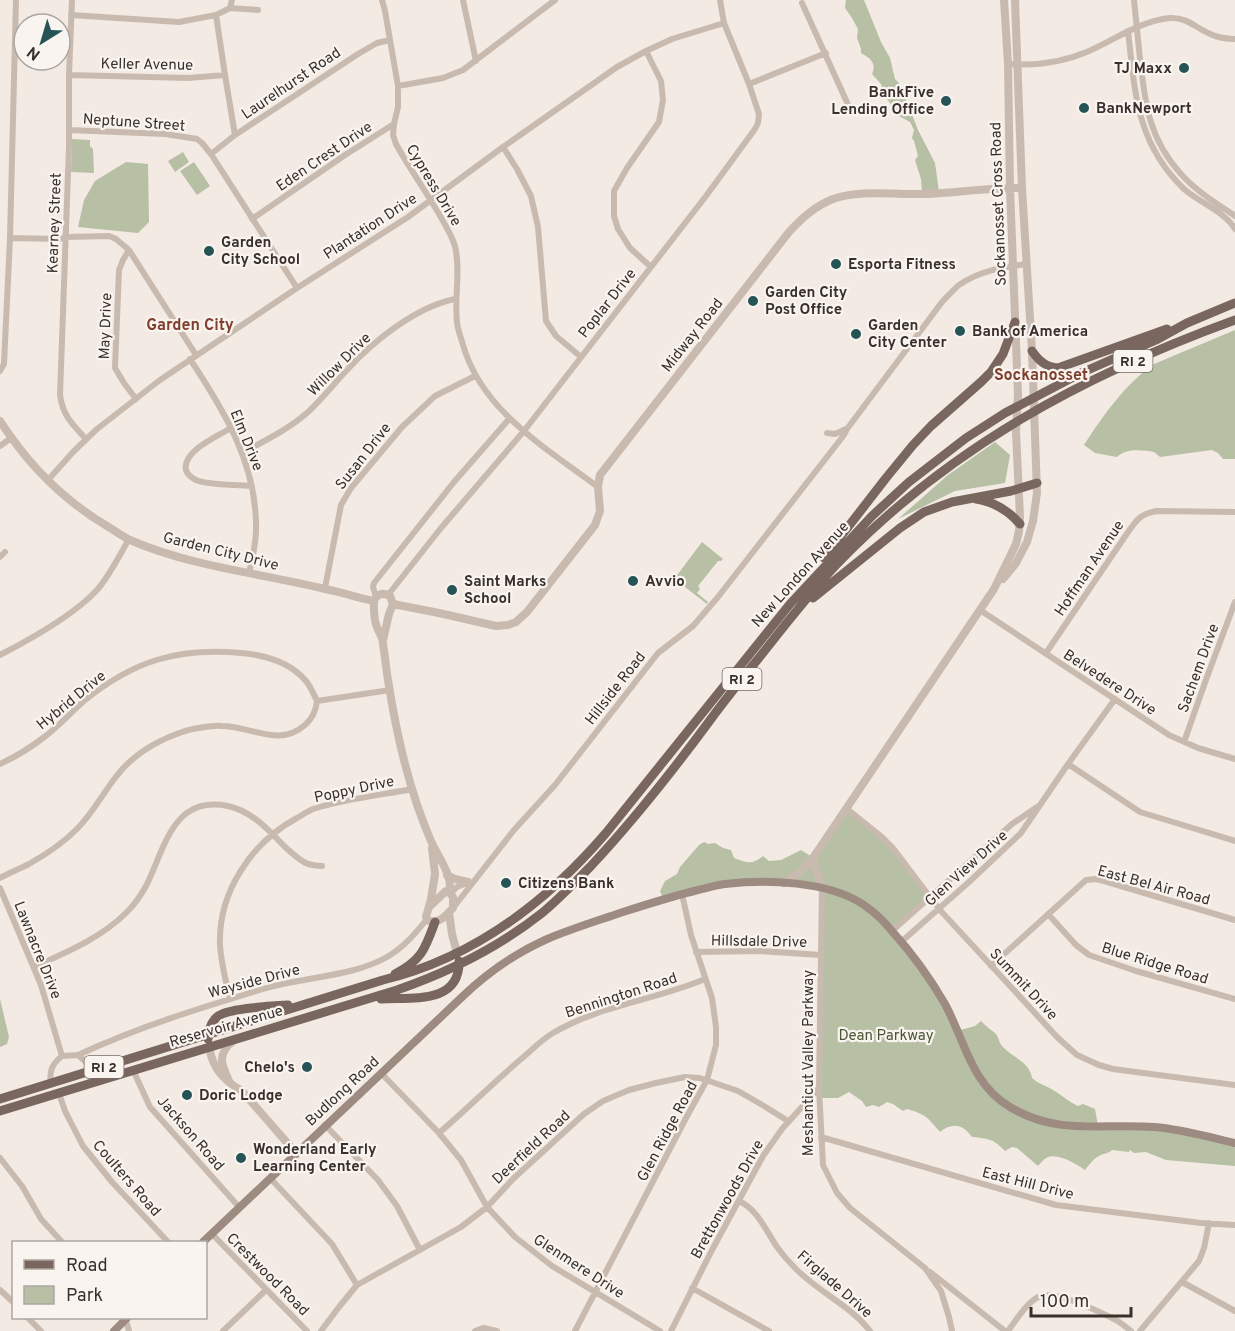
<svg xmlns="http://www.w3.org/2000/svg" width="1235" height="1331" viewBox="0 0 1235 1331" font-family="Overpass,sans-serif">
	<rect width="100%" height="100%" fill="#f2eae3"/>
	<path fill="#b7c0a4" d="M846,0H864L881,42L890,58L895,79L900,84L918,130L935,163L939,192L922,191L921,179L915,160L918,156L914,141L912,138L914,130L910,122L899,116L885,96L881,84L872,74C877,63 870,58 861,53V49L857,38L858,29L852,18L845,8Z
		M72,139L90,140V146L93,149L94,173L71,172Z
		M183,152L189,162L175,172L168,161Z
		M126,162L148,164L149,222L138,233L78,227L84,200L95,181Z
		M194,162L210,186L197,195L180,171Z
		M1235,330V459H1223L1218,453L1212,450L1160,457L1154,452C1142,450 1126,448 1117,457L1095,453L1084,445C1102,417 1126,383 1154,364Z
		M995,442L1010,455L1005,483L955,491L898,519L948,475Z
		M702,542L723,559L721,561H718L698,586L700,589L697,593L708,602L707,604L672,577L678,574Z
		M847,810L885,840L929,896L894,930L916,963L957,1031L975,1026L981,1021C985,1026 992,1030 996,1034C999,1038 999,1043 1003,1047C1013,1058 1030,1062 1032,1078C1040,1085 1045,1085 1053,1090C1062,1095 1069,1102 1078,1106L1083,1104L1095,1109L1098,1126H1141L1235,1144V1166L1166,1160L1146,1152L1134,1153L1130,1150L1129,1152L1112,1150C1108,1154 1104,1153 1099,1156C1093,1159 1089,1165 1085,1170C1076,1164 1057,1152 1046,1158C1044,1159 1040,1164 1038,1166L1017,1148L1012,1147L1005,1151C1002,1148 997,1143 993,1141C988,1139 977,1137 972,1137C963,1124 952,1122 940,1132C927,1117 927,1115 907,1109L903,1111L893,1104L887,1102L879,1107L873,1105L866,1107L862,1101L849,1092L838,1098H819L822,888L752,883L663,898L660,891L665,881L677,874L680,867L699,845L704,842L708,844L715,843L723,848L731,850L734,858C747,863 752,865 763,856L769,861L781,860L801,850L812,857Z
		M0,999L9,1037L7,1044L0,1047Z"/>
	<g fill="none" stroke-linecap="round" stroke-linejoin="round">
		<path stroke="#c9baaf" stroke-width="6" d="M72,0L69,75V146L60,395C63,416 72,424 86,439
			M463,0L476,61
			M1134,0C1136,20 1138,40 1140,59C1145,104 1149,139 1181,174C1196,191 1216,203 1235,216
			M802,3L850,109
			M230,8L258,10
			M71,15L179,22L216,15L230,8L232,0
			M216,15L225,75L235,135
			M1128,31C1135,92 1136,143 1184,189C1200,203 1224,211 1235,229
			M646,51L661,81L663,100L659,122L627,168L614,191V216L618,229L630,248L651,267
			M1008,64C1035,66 1064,62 1089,51C1116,39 1140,21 1170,18C1186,17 1195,27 1208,33C1216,37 1226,39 1235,39
			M69,75L188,78L225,75
			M749,84L826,53
			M398,86L443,78L463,70L555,0
			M394,124L393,135L396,144C408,166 423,187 436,209C443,221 451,233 455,246C461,271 454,298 457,323C458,330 461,338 463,345C482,411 546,448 598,487
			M69,130L165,134L191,138L197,139L202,143L211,154L297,288
			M503,147L517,169L531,196L538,227L546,321L556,336L581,357
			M211,154L235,135L358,54L377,43L390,40
			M252,219L345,155L394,124L398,107V86L385,11L382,0
			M10,238L60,239L66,237L109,236L116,239L129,250L196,355
			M129,250L123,260L119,270L115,368L124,383L136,399
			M190,359C223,409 255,461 256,523C257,540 253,557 249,573
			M0,371L4,364L10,238L16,0
			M231,428C218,436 182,451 186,470C187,474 192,478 196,480C211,486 235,484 252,486
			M827,433L835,434L846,429
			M0,446L11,438
			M242,453C264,441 289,429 308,412C322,399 333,385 346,371C373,341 416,307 455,299
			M48,480L74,451L97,429L160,380L297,288L408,217L503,147L617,67L646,51L672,39L724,23
			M0,557L5,552
			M325,588L341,505L351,488L402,427L435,396L475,376
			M388,595L441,528L524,431L706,196L755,129L758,123L759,114L749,84L724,23L720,0
			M376,597L373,587L374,583L454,482L509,419
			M980,610L1169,735L1198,748L1235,759
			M1046,653L1126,535C1136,521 1139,514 1157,511L1235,512
			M0,655C31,639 73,616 97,590C110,575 119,556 129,539
			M1184,742L1207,677L1235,602
			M0,764C15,757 30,748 43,738C58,727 70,713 84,701C133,661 178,647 241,653C265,655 290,662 306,681C311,687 314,695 317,701L390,690
			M1068,764L1140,812L1235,841
			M846,808L882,837L893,848L939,909L1057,1037L1077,1055L1099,1065L1113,1069L1235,1085
			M0,878C9,873 19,869 29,864C45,855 63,843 77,829C92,814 102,795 115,778C131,756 156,741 182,732C190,729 213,725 222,726C251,726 279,748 305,725C313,718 316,711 317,701
			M822,887L819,1088L823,1165L837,1193L850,1208L925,1268L941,1291L949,1317L952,1331
			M0,888L41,985L62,1056
			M451,893L457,887L469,882
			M453,908L514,830L555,785L658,653L693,626L718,597L844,435L847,429L942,302C948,296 953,290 959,285C979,271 1003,267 1026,264
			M1048,914L1076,945L1089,955L1136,971L1235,999
			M892,931L1012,824L1037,807
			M901,942L969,882L1021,833L1068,764L1115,699
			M696,952L760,951L821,955
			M991,966L1086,880L1096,879L1104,881L1235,920
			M34,967C67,952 101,938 127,912C134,905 141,895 146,886C165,849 172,795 228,806C251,811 268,829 283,845C291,852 298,860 308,864C312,865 317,866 322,866
			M230,999C226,982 221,963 220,945C218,892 252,842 297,818C302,815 308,811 313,809C344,799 381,795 413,789
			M78,1055C138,1027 200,1008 263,989C302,977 352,977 387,957C404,947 415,934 427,919
			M133,1070L150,1107L239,1207
			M381,1073L439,1133L461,1160L487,1207L515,1237L552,1266L660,1331
			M51,1083C49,1071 52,1064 62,1056L78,1055L87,1063L91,1071
			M59,1093L65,1111L83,1146L112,1182L168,1242
			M325,1125L378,1180L397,1206L420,1250
			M439,1133C467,1109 493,1083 521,1059C532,1050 541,1040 553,1033C600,1005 656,1000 705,979
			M821,1137L1056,1205L1201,1223L1235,1225
			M0,1158L22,1186L41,1219L62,1242
			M270,1178L332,1244L357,1285
			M739,1201C758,1210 765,1229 777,1247C782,1254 789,1262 795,1268C818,1292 850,1305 870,1331
			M212,1234L307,1331
			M930,1272L1005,1331
			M1182,1282L1235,1311
			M692,1288L769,1331
			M0,1290L14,1303
			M28,1318L41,1331
			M125,1318L129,1331
			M223,1331L266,1290
			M321,1331L339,1307L357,1285L461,1227L487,1207L513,1179L584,1114L603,1101L629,1090L656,1083L685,1077L700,1078L738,1091L764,1106L788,1121
			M475,1331L483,1328L497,1331
			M575,1331L686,1118L707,1080L716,1045V1027L712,998L691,935L682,894
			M671,1331L712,1250L763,1156L782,1129L819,1088
			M1008,1331C1017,1319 1026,1303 1040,1296C1055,1290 1100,1312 1116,1320C1121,1323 1126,1327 1131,1331
			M1140,1331L1199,1261L1204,1248L1209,1223"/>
		<path stroke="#c9baaf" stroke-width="8" d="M0,421C27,463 63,500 107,526C114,530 122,536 130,540C192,567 260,573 325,589C342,592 358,598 374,601
			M1003,579L1016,563L1027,542L1033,521L1037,493L1032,351L1022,188L1015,0
			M393,604L439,613L496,626L508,625L516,622L527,612L595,525L600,511L598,487L600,475L789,232C802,218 815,206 833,199C860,189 896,195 925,194C957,193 990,187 1022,188
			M383,640L389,614L393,604L390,596C383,592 378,594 374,600C374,609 373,618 377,627C379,633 383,637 383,644C385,656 386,668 388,680C396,732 410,793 431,841C437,855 454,877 449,892
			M432,848L435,874L431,899L426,917L429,921C440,924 446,915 453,908V897L449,892
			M813,858L815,868L822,887
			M447,875L455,879L468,882
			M784,883L799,873L813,858L994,589L1016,544L1019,531L1020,517L1016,432L1018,394L1010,188L1008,64L1004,0
			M430,906L446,891L449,892
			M449,912L452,934L457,953
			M209,1047C213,1069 223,1080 242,1091L296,1153
			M229,1081C221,1064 217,1054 233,1041"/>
		<path stroke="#9d8a81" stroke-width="8" d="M203,1242L462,997C487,973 514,954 545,940C570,929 597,921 623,912C648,904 673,896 698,890C707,888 716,885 725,884C766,879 829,881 864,905C874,912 883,920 891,930C911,952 930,978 945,1004C965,1041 971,1084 1010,1107C1058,1136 1102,1123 1154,1127C1181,1129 1209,1137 1235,1143
			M114,1331L127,1318"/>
		<path stroke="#79675f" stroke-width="9" d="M1032,351C1039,361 1046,367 1058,368L1167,329
			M976,499C995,502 1008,510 1020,524
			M824,558L886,478L913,445L931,426L981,382L991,372L1003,354L1015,322
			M813,598L900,528L924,512L952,502L1011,491L1037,483
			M395,974C422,960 425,949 435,922
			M381,999C411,997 460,1005 459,961
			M208,1039C209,1031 210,1023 217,1017C227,1008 273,1006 288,1005
			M0,1099L383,980C473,958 546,903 606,833L790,604L872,516L909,482L966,438L1005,413L1081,373L1156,340L1187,323L1235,303
			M0,1111L397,990C449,972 499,947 542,913C559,899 574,883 590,867C633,821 671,773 708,723C726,698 746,674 766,649C788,621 811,592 836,565C948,448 1084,375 1235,320"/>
	</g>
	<g fill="#265456" stroke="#f9f4ef" stroke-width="2">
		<circle cx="1184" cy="68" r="6"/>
		<circle cx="946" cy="101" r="6"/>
		<circle cx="1084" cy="108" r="6"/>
		<circle cx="209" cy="251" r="6"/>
		<circle cx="836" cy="264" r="6"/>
		<circle cx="753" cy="301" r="6"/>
		<circle cx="960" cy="331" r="6"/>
		<circle cx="856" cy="334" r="6"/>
		<circle cx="633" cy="581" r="6"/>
		<circle cx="452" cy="590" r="6"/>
		<circle cx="506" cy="883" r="6"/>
		<circle cx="307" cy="1067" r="6"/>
		<circle cx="187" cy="1095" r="6"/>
		<circle cx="241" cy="1158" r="6"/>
	</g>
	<g text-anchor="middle" stroke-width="4.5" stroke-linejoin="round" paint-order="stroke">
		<g fill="#f9f4ef" stroke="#736b66" stroke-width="1.5">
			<rect x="1113.5" y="350" width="39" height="22" rx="4.5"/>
			<rect x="722.5" y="668" width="39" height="22" rx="4.5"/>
			<rect x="84.5" y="1056" width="39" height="22" rx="4.5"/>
		</g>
		<g font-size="14" font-weight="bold" fill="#39302c">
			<text x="1133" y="366">RI 2</text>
			<text x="742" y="684">RI 2</text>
			<text x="104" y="1072">RI 2</text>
		</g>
		<g font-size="15" fill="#39302c" stroke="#f9f4ef">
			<text transform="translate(147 64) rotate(1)" y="5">Keller Avenue</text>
			<text transform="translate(291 83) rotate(-34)" y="5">Laurelhurst Road</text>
			<text transform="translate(134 122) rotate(4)" y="5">Neptune Street</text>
			<text transform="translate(324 156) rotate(-34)" y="5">Eden Crest Drive</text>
			<text transform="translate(434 185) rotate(59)" y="5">Cypress Drive</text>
			<text transform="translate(998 204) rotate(-92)" y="5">Sockanosset Cross Road</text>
			<text transform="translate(54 223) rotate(-88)" y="5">Kearney Street</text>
			<text transform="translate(370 226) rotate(-33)" y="5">Plantation Drive</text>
			<text transform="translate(607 303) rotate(-52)" y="5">Poplar Drive</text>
			<text transform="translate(105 326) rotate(-88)" y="5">May Drive</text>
			<text transform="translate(692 335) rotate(-52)" y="5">Midway Road</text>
			<text transform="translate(339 364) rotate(-45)" y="5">Willow Drive</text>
			<text transform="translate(247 440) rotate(68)" y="5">Elm Drive</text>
			<text transform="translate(363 456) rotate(-52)" y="5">Susan Drive</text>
			<text transform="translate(221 551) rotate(14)" y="5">Garden City Drive</text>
			<text transform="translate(1089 568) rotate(-56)" y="5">Hoffman Avenue</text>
			<text transform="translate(800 574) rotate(-48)" y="5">New London Avenue</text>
			<text transform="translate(1198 668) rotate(-70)" y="5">Sachem Drive</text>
			<text transform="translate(1110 682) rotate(33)" y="5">Belvedere Drive</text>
			<text transform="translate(615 688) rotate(-52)" y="5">Hillside Road</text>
			<text transform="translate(71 700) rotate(-39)" y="5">Hybrid Drive</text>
			<text transform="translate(354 789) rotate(-12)" y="5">Poppy Drive</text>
			<text transform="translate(966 868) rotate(-42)" y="5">Glen View Drive</text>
			<text transform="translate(1154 885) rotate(15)" y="5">East Bel Air Road</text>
			<text transform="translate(759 941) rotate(1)" y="5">Hillsdale Drive</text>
			<text transform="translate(38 950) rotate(68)" y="5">Lawnacre Drive</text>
			<text transform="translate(1155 963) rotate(17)" y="5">Blue Ridge Road</text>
			<text transform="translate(254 981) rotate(-15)" y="5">Wayside Drive</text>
			<text transform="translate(1024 984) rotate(47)" y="5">Summit Drive</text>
			<text transform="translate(621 995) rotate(-18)" y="5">Bennington Road</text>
			<text transform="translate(226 1026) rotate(-16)" y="5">Reservoir Avenue</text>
			<text transform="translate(808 1063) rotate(-90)" y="5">Meshanticut Valley Parkway</text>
			<text transform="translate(342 1091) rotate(-43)" y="5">Budlong Road</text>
			<text transform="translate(667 1131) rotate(-62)" y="5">Glen Ridge Road</text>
			<text transform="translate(191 1133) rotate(49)" y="5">Jackson Road</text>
			<text transform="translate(531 1147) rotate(-43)" y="5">Deerfield Road</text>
			<text transform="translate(127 1178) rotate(49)" y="5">Coulters Road</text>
			<text transform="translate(1028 1183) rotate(14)" y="5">East Hill Drive</text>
			<text transform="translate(727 1199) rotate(-61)" y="5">Brettonwoods Drive</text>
			<text transform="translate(579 1266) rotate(33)" y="5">Glenmere Drive</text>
			<text transform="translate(268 1274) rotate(45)" y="5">Crestwood Road</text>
			<text transform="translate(835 1284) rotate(41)" y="5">Firglade Drive</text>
		</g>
		<g font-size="15" font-weight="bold" fill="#39302c" stroke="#f9f4ef" text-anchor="start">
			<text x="1172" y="73" text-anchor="end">TJ Maxx</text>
			<text x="934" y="97" text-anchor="end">BankFive<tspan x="934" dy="17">Lending Office</tspan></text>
			<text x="1096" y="113">BankNewport</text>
			<text x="221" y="247">Garden<tspan x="221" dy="17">City School</tspan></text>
			<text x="848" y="269">Esporta Fitness</text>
			<text x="765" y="297">Garden City<tspan x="765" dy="17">Post Office</tspan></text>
			<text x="868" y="330">Garden<tspan x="868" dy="17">City Center</tspan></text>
			<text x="972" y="336">Bank of America</text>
			<text x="464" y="586">Saint Marks<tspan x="464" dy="17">School</tspan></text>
			<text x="645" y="586">Avvio</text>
			<text x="518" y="888">Citizens Bank</text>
			<text x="295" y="1072" text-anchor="end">Chelo's</text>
			<text x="199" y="1100">Doric Lodge</text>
			<text x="253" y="1154">Wonderland Early<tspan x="253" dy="17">Learning Center</tspan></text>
		</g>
		<g font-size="15" fill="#495533" stroke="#f9f4ef">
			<text x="886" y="1040">Dean Parkway</text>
		</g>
		<g font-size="16" font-weight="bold" fill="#7f3f2e" stroke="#f9f4ef">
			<text x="190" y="330">Garden City</text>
			<text x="1041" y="380">Sockanosset</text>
		</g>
	</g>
	<rect x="12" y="1241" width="195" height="78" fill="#f9f4ef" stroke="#aca6a1" stroke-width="1.5"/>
	<rect x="24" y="1260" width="30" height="9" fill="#79675f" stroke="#aca6a1" stroke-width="1.5"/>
	<text x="66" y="1271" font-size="18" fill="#39302c">Road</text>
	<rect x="24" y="1286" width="30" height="18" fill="#b7c0a4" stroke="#aca6a1" stroke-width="1.5"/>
	<text x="66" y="1301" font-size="18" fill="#39302c">Park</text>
	<g transform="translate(42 42) rotate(217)"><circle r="28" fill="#f9f4ef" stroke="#aca6a1" stroke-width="1.5"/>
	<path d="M0-4.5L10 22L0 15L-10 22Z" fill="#265456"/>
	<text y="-9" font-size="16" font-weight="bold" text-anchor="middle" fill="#39302c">N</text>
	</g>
	<path d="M1031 1307v9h100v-9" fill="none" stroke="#39302c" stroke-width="3"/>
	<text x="1040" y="1307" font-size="18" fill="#39302c" stroke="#f9f4ef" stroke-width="4.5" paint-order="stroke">100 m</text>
</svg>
